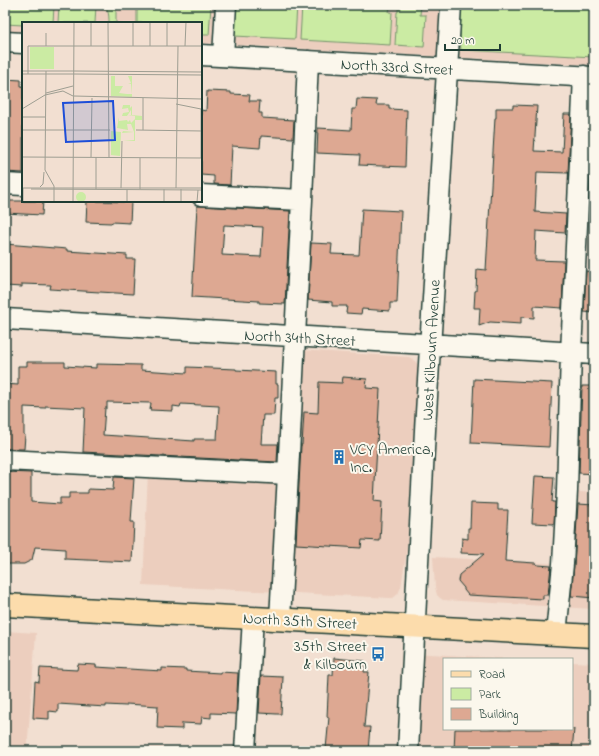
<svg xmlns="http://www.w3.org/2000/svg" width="599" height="756" viewBox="0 0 599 756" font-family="'Indie Flower',sans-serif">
	<rect width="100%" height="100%" fill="#f2dfd1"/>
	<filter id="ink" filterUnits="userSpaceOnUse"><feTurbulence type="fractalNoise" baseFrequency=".025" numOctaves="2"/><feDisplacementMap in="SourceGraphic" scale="8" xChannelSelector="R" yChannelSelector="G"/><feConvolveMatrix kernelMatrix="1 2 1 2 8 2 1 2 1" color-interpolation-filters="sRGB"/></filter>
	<g filter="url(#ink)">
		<path fill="#eccebe" d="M5,5H594V65L201,43V23H23V33L5,32Z
			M300,350L409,357L416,362L418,366V372L407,549L401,587L398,594L393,598H390L143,585L148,471L211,480L293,485Z
			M567,491L594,493V609L443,600L440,598L437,595L435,587L433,557L563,564Z
			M5,631L36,633L27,751H5Z
			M413,653L515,659H444V729H572V662L594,663V751H408Z"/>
		<path fill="#cbeba3" stroke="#75946c" d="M5,5H54L53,23H23V25L5,24Z
			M59,5H96L95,23H58Z
			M101,5H116V23H109C109,18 109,14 107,9H101Z
			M137,5H211L209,35H201V23H137Z
			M236,5H297L295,39L234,36Z
			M302,5H369L388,6V8H390L389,12H392L390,45L300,40Z
			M404,5H421L420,15H426L424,47L395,45L397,12H398V9H401V6H404Z
			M477,5H594V57L461,50L460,38L461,11L462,9L476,10Z"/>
		<path fill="#dda892" stroke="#1f3d34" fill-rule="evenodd" d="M5,79L21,80V86H23V173L5,172Z
			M207,91L231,92V94L250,95L249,101H260L259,113H262V118L294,120L293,138L261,136L260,148L232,146L230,185L214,184V176L201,175V110L206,111Z
			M357,99L377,100L376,105H389V109L407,110L405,167L359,165L360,155L317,153L318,128L351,130L352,109H356Z
			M513,105L537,106L534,151L562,152L564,114H571L568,173L537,172L535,212L566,214L565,233L536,231L535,260L564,261L562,308L534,306V318L521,317V324L490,322L479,326L480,308H474L475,291H476L477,269L486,270L495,118H496V108H513Z
			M594,116V175L591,174Z
			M5,201H43L42,215L5,213Z
			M87,201L131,202L130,223L112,222L111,223L86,222Z
			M197,206H200L290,211L285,304L259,303V301L192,297ZM224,225L263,227L261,257L222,255Z
			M362,209L401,211L397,303H390V311L362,309L361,314L346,313L347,306H332V302L308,300L311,243L332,244L331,254L359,255Z
			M5,244L67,249V251L127,255V259H135L133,294L50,289L51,285L22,284V287L5,286Z
			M586,271L594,272V313L584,312Z
			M27,362H65V366L96,368V364L141,365V370L187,373V367L236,369V370L276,372V384H278V398H275L274,415H263L261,444H278L277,462L83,452L85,408L45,406V408L24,407V435H25L24,449H5V384L18,385V366H27ZM107,402L151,403L150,410L173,411V406L180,407L181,404L219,406L217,439H194V441L103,435L105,408H107Z
			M343,377L367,379L366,388L380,389L374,501L382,502L380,541L362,540L361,548L296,544L301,445H302L304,412L318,413L319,382L342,383Z
			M474,379L552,383L549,447L471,443Z
			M582,386H594V474L579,473Z
			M5,472L31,473V502L60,504V498H69V493H88V489L113,490L114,477L134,478L131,522H134L132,562L65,559V549L35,547L32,560L24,564H7L9,529H5Z
			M535,476L554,477L552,502H555L554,524L532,523Z
			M471,503L498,504V510H508L505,561L535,563L538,565L551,566L548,595H543V599L468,595L464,590V588L458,581L459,575L484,554L461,553L462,538L468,539V528H470Z
			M578,504L594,505V598L571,596L574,565Z
			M334,658L365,661L364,672H369L364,727H370L368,751H332V750L326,749L329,717H327L329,675H333Z
			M78,664L96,665V667L162,671V668L186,669V671L220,673V672L238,673L236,714L211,713V718L202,717L201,724L182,723V729L157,728L158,706L126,704V706L106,705V707L58,704V712L49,711V719L33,718L35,681L39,682L40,668L77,670Z
			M261,676L283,677L281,714H277L259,713Z
			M455,729H574L572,751H454Z"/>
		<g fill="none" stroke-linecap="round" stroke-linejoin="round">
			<defs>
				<path id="minor" d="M5,42L23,43
					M201,55L594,77
					M223,56L226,5
					M5,184L23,185
					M201,195L302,200
					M5,319L594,354
					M5,460L288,474
					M280,619L288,474L302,200L308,61
					M556,634L563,564L567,491L571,353L584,76
					M245,751L253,618
					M408,751C420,502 435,254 451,5"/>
				<path id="major" d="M5,605L594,636"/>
			</defs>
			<use href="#minor" stroke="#1f3d34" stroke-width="23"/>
			<use href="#major" stroke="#1f3d34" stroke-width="25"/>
			<use href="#minor" stroke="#fbf7ec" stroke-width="20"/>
			<use href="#major" stroke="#fcdcac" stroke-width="22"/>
		</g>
	</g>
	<defs>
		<symbol id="building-bare" viewBox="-9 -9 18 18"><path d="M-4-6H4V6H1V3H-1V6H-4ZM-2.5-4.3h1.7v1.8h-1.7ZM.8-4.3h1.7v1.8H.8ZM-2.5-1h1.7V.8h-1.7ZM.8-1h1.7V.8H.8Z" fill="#1f6fb2" stroke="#fbf7ec" stroke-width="2.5" paint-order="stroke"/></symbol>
		<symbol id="bus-bare" viewBox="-9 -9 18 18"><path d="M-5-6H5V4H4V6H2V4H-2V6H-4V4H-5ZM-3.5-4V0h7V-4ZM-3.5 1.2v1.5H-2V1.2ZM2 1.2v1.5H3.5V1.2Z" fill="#1f6fb2" stroke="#fbf7ec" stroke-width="2.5" paint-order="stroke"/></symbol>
	</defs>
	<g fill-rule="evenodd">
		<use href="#building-bare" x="329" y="447" width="20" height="20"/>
		<use href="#bus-bare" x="368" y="644" width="20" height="20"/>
	</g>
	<g text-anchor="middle" stroke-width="4" stroke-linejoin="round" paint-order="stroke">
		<g font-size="16" fill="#1f3d34" stroke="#fbf7ec">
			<text transform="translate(397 66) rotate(3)" y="6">North 33rd Street</text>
			<text transform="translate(300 337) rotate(3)" y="6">North 34th Street</text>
			<text transform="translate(430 350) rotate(-87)" y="6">West Kilbourn Avenue</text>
			<text transform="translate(300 620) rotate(3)" y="6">North 35th Street</text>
		</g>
		<g font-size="16" fill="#1f3d34" stroke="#fbf7ec" text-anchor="start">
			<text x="350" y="454">VCY America,<tspan x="350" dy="18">Inc.</tspan></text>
			<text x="367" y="651" text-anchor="end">35th Street<tspan x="367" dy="18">&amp; Kilbourn</tspan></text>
		</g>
	</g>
	<g transform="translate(22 22)">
		<rect width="180" height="180" fill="#f2dfd1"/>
		<path d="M8,25H32V47H8ZM89,54H93V64H101L97,71L105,72H110L109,62H106L109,61L106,54H110V75L89,74ZM101,83H108V86L110,84V93L120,94V98H113V119H101L112,118V110L100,111L101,109L112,110L109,102H105L106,108L95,106L97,95V99L105,98L106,100L108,98L109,101L113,97V94L106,93H109V88L105,94H100L101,91L107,90L106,86L100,87ZM89,109L99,110L98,134L89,133ZM54 175a5 5 0 1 1 10 0a5 5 0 1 1-10 0Z" fill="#cbeba3"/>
		<path fill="none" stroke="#9e9e92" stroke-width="1" d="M69,0V24M86,0L87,135M145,0V24M24,24V11M111,24V0M128,24V0M163,24L164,0M0,49H51M24,49L23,148L32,164V180M51,49L180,50M0,52H51M6,52V24H180M51,52L180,53M24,71L51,64M52,74L180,77M154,82L179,87M0,87L23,73L41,69L51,74M0,95H23M0,108H88M114,108L180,109M121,108V76M0,135L180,136M69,135L70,76M179,136V87M18,165L21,162L22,150M0,166H180M99,166L100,119M154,166L156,24M9,167L180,168M74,167V135M118,167V136M1,180V166M51,180L52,0M105,180V167M142,180V167M159,180V167M175,180L176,168"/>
		<path fill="#1d4ed8" fill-opacity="0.15" stroke="#1d4ed8" stroke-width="2" d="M91,79L93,118L44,120L41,81Z"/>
		<rect width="180" height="180" fill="none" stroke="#1f3d34" stroke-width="2"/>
	</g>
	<rect width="599" height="756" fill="none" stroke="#fbf7ec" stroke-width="20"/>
	<rect x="10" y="10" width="579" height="736" fill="none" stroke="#1f3d34" stroke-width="1.5" filter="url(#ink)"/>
	<rect x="443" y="658" width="130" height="72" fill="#fbf7ec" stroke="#a3ada2"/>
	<rect x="451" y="671" width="20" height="6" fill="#fcdcac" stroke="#a3ada2"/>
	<text x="479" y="678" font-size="12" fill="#1f3d34">Road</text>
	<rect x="451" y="688" width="20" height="12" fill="#cbeba3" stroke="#a3ada2"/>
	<text x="479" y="698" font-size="12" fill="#1f3d34">Park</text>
	<rect x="451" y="708" width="20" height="12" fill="#dda892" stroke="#a3ada2"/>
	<text x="479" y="718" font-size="12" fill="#1f3d34">Building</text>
	<path d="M445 44v6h55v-6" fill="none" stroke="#1f3d34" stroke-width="2"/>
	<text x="451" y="44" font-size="12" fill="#1f3d34" stroke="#fbf7ec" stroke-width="3" paint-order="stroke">20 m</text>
</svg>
